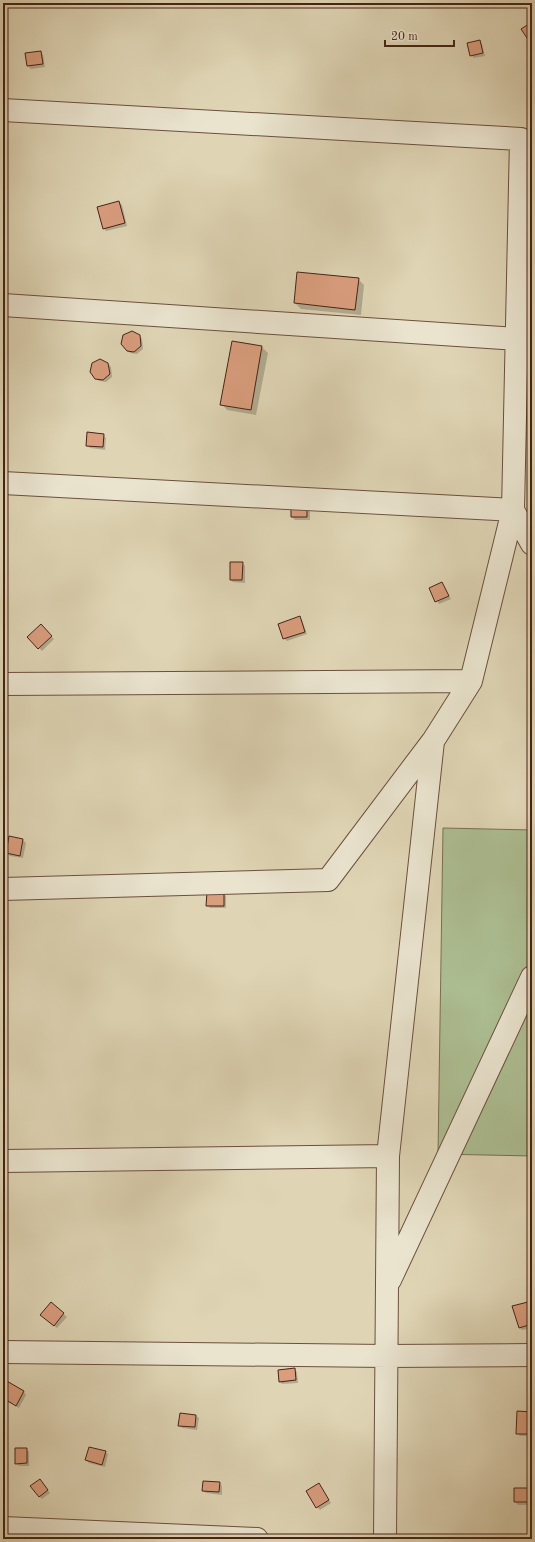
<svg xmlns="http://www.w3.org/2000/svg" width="535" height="1542" viewBox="0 0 535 1542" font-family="'Old Standard TT',serif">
	<rect width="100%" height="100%" fill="#dfd5b5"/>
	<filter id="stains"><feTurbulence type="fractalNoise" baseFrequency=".005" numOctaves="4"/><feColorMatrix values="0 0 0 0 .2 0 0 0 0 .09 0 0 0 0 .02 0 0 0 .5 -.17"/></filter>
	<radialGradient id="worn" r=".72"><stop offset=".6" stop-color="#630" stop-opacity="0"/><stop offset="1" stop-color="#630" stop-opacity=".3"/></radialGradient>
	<path fill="#acbe92" stroke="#787054" d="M443,828L532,830V1156L438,1154Z"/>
	<path fill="#0003" d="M480,41L482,44L485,56L474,58L471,55Z
		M40,52L43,55L45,67L31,69L28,66L26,54Z
		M119,202L122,205L127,226L106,231L104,228Z
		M358,279L364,285L361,315L301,309L295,303Z
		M139,336L142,339L143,349L137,354L130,353L127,350Z
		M262,347L268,353L256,415L227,410L222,404Z
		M108,364L111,367L112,377L106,382L99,381L96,378Z
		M103,435L106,438L105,450L90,448L87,445Z
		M307,508L310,511V520H295L292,517Z
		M242,563L245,566V583L233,582L231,580Z
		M441,583L451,599L439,604L430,589Z
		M300,617L302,620L307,634L287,641L284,638Z
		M41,626L54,639L42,651L28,637Z
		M10,838L23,840L26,843L23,858L10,856L7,853Z
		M223,893L226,896V908H210L207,905Z
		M51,1303L67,1317L57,1328L44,1318Z
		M528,1303L531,1306L532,1310V1328L522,1330L520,1328Z
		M294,1369L297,1372L298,1383L282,1384L280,1382Z
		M3,1386L24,1392L26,1395L19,1408L3,1399Z
		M532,1413V1436H520L517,1433Z
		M196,1416L199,1418L197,1430L182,1428L179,1425Z
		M26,1449L29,1452V1466H19L16,1463Z
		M105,1452L108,1454L105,1467L89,1463L86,1460Z
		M43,1483L50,1493L42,1499L40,1497Z
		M220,1483L222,1486V1495L206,1493L203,1491Z
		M319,1484L331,1503L320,1510L317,1507Z
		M532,1489V1505H518L515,1502Z"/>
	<path fill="#da9e7e" stroke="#452315" d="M532,22V39L529,41L521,29Z
		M480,40L483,53L470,56L467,43Z
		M41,51L43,64L27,66L25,53Z
		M119,201L125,223L103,229L97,207Z
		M297,272L359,278L355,310L294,303Z
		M132,331L140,335L141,346L134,352L127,351L121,344L123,335Z
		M232,341L262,346L251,410L220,405Z
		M100,359L108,363L110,374L103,380L95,379L90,372L92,363Z
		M87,432L104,434L103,447L86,446Z
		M291,507H307V517H291Z
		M230,562H243L242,580H230Z
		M442,582L449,596L435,602L429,588Z
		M300,616L305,632L283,639L278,624Z
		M41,624L52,636L38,649L27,637Z
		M9,836L23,839L20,856L6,853Z
		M207,892H224V906H206Z
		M51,1302L64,1313L54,1326L40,1315Z
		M528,1302L532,1315V1324L519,1328L512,1306Z
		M295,1368L296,1380L279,1382L278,1370Z
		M5,1380L24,1391L16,1406L3,1398V1384Z
		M517,1411L532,1412V1434H516Z
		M180,1413L196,1415L195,1427L178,1426Z
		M89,1447L106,1451L102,1465L85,1460Z
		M15,1448H27V1463L15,1464Z
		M40,1479L48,1490L39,1497L30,1486Z
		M203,1481L220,1482L219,1492L202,1491Z
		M319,1483L329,1500L316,1508L306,1491Z
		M514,1488H532V1502H514Z"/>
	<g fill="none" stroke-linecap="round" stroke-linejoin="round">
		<defs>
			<path id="minor" d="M3,110L521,139L513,510L471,681L433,741L388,1156L385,1539
				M3,305L517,339
				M3,483L513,510L532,544
				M3,684L471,681
				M3,889L328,880L432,742
				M3,1161L388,1156
				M390,1280L532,977
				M3,1352L386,1356L532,1355
				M3,1528L257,1539"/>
		</defs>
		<use href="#minor" stroke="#6c503d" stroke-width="24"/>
		<use href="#minor" stroke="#eae4cf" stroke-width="22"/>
	</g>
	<rect width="535" height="1542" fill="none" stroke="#dfd5b5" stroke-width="16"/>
	<rect x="4" y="4" width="527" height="1534" fill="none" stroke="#452315" stroke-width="2"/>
	<rect x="8" y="8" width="519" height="1526" fill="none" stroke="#452315"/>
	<path d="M385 40v6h69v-6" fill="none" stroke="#452315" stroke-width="2"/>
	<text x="391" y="40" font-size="12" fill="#452315" stroke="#eae4cf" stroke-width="3" paint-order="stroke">20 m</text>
	<rect width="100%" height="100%" filter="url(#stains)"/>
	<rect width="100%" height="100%" fill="url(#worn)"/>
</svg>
